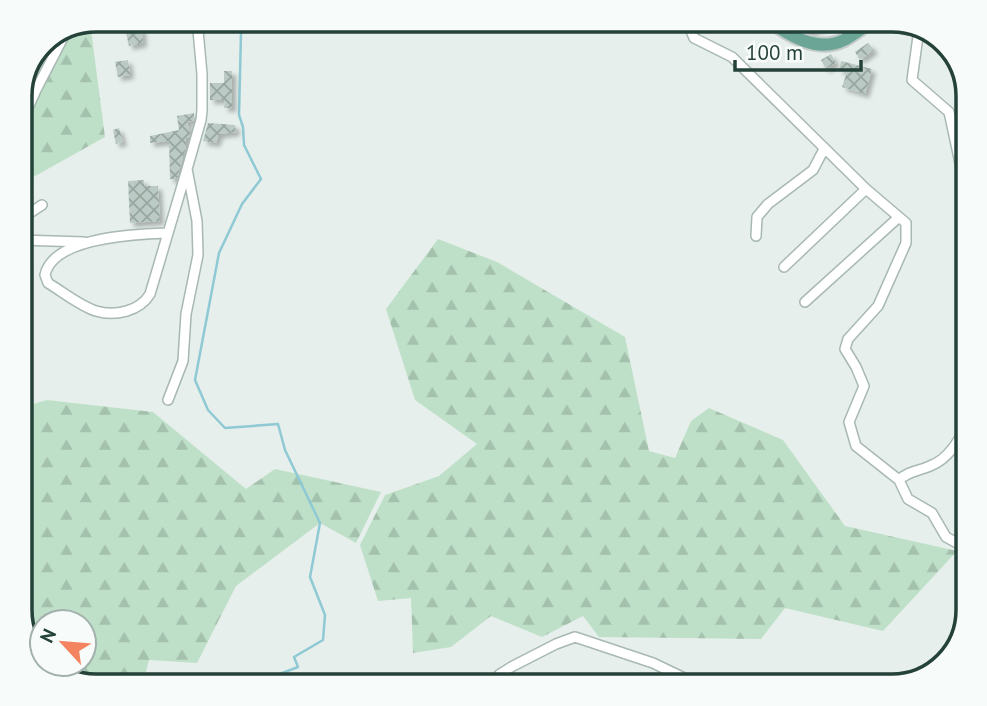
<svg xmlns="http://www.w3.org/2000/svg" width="987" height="706" viewBox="0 0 987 706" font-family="'PT Sans',sans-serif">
	<defs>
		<pattern id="forest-firs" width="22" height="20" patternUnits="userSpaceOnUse" patternTransform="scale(1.75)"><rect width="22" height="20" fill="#bfe0c8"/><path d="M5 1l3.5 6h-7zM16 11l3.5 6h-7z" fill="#a4c1ad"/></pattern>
		<pattern id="building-cross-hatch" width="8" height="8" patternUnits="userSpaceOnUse" patternTransform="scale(1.75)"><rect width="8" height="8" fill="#bbcac4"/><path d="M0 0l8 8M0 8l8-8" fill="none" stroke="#98a6a0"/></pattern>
		<filter id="shadow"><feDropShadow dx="4" dy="4" stdDeviation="2" flood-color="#0004"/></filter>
	</defs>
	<rect width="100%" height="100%" fill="#e6efeb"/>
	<path fill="url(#forest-firs)" d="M90,22L105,137L19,185V90L45,39Z
		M438,239L497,262L625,337L649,451L675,458L691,421L709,408L783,440L845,526L957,551L883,631L785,608L761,639L599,637L583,616L542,637L491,616L451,647L413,653L411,598L378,601L360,545L385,495L439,476L477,444L415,400L386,309Z
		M47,400L153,412L246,489L275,469L381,492L356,543L320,523L236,586L197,663L149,660L142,687H95L50,671L46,664H84V622H42V657L19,615V408Z"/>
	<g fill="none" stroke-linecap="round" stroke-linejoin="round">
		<path stroke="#8ec9d4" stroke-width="2.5" d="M245,19L249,27L241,33L239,115L243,127L244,145L261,179L242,204L219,253L195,380L208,410L225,428L278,424L285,450L320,523L310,577L325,615L323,640L294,657L298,667L277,675L263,687"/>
	</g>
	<path fill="url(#building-cross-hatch)" filter="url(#shadow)" d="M123,19H141L143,43L129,46Z
		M804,19H842L843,21L808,33L798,28L796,23Z
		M868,43L874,50L860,60L855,52Z
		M831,54L836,63L826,69L821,60Z
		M128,60L130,75L118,77L115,62Z
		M841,61L872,69L865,94L842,87L847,72L839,70Z
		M224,71H232V108H224L225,100H210V83H224Z
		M194,113V120L187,122L190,133L189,137L186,138V146L177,179H170L169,141L150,143V136L179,130L177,116Z
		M208,123L235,125L236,132L219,134L216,143L203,141Z
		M119,128L123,142L116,144L113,130Z
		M144,180V186H158L160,221L130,223L128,181Z"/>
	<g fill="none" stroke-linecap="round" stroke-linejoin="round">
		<defs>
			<path id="minor" d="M686,19L694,38L732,57L866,189L906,223V243L878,306L848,339L845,349L856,367L864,386L849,422L856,446L899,480L908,499L932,513L946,537L968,549
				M919,29L912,80L949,112L968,200
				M19,128L36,90L67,30
				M19,220L42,205
				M167,233C136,234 53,237 45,275L48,283C63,292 80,306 96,311C115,317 140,311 150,294L187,169
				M756,236L757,217L768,204L813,170L824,149
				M19,240L84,242
				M784,267L866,189
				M805,302L899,217
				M168,400L183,361L186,314L198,255L197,221L187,169L201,120L202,110V74L197,19
				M899,480C908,471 919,471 930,466C949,459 959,440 968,423
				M487,687L500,674L513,666L556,644L575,637L653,663L703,687"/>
			<path id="major" d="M768,19C788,36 818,53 844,40C855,34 865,25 876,19"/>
		</defs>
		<use href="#minor" stroke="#a8b8b2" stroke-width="12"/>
		<use href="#major" stroke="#c2cac8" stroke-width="16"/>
		<use href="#minor" stroke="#fff" stroke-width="9"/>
		<use href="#major" stroke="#6aa596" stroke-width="12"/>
	</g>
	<path d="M0 0H987V706H0ZM96 32H892A64 64 0 0 1 956 96V610A64 64 0 0 1 892 674H96A64 64 0 0 1 32 610V96A64 64 0 0 1 96 32Z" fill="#f7fbf9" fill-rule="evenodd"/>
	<path fill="none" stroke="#24423a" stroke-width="3.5" d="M96 32H892A64 64 0 0 1 956 96V610A64 64 0 0 1 892 674H96A64 64 0 0 1 32 610V96A64 64 0 0 1 96 32Z"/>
	<g transform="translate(63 643) rotate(296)"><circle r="33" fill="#f7fbf9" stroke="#a3b1ad" stroke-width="2"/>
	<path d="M0-5L12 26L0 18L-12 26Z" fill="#f4845f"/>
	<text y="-10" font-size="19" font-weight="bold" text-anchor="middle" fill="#24423a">N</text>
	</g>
	<path d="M735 60v10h126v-10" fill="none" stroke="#24423a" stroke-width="3.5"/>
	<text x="746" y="60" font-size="21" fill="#24423a" stroke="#f7fbf9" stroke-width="5" paint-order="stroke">100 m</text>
</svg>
